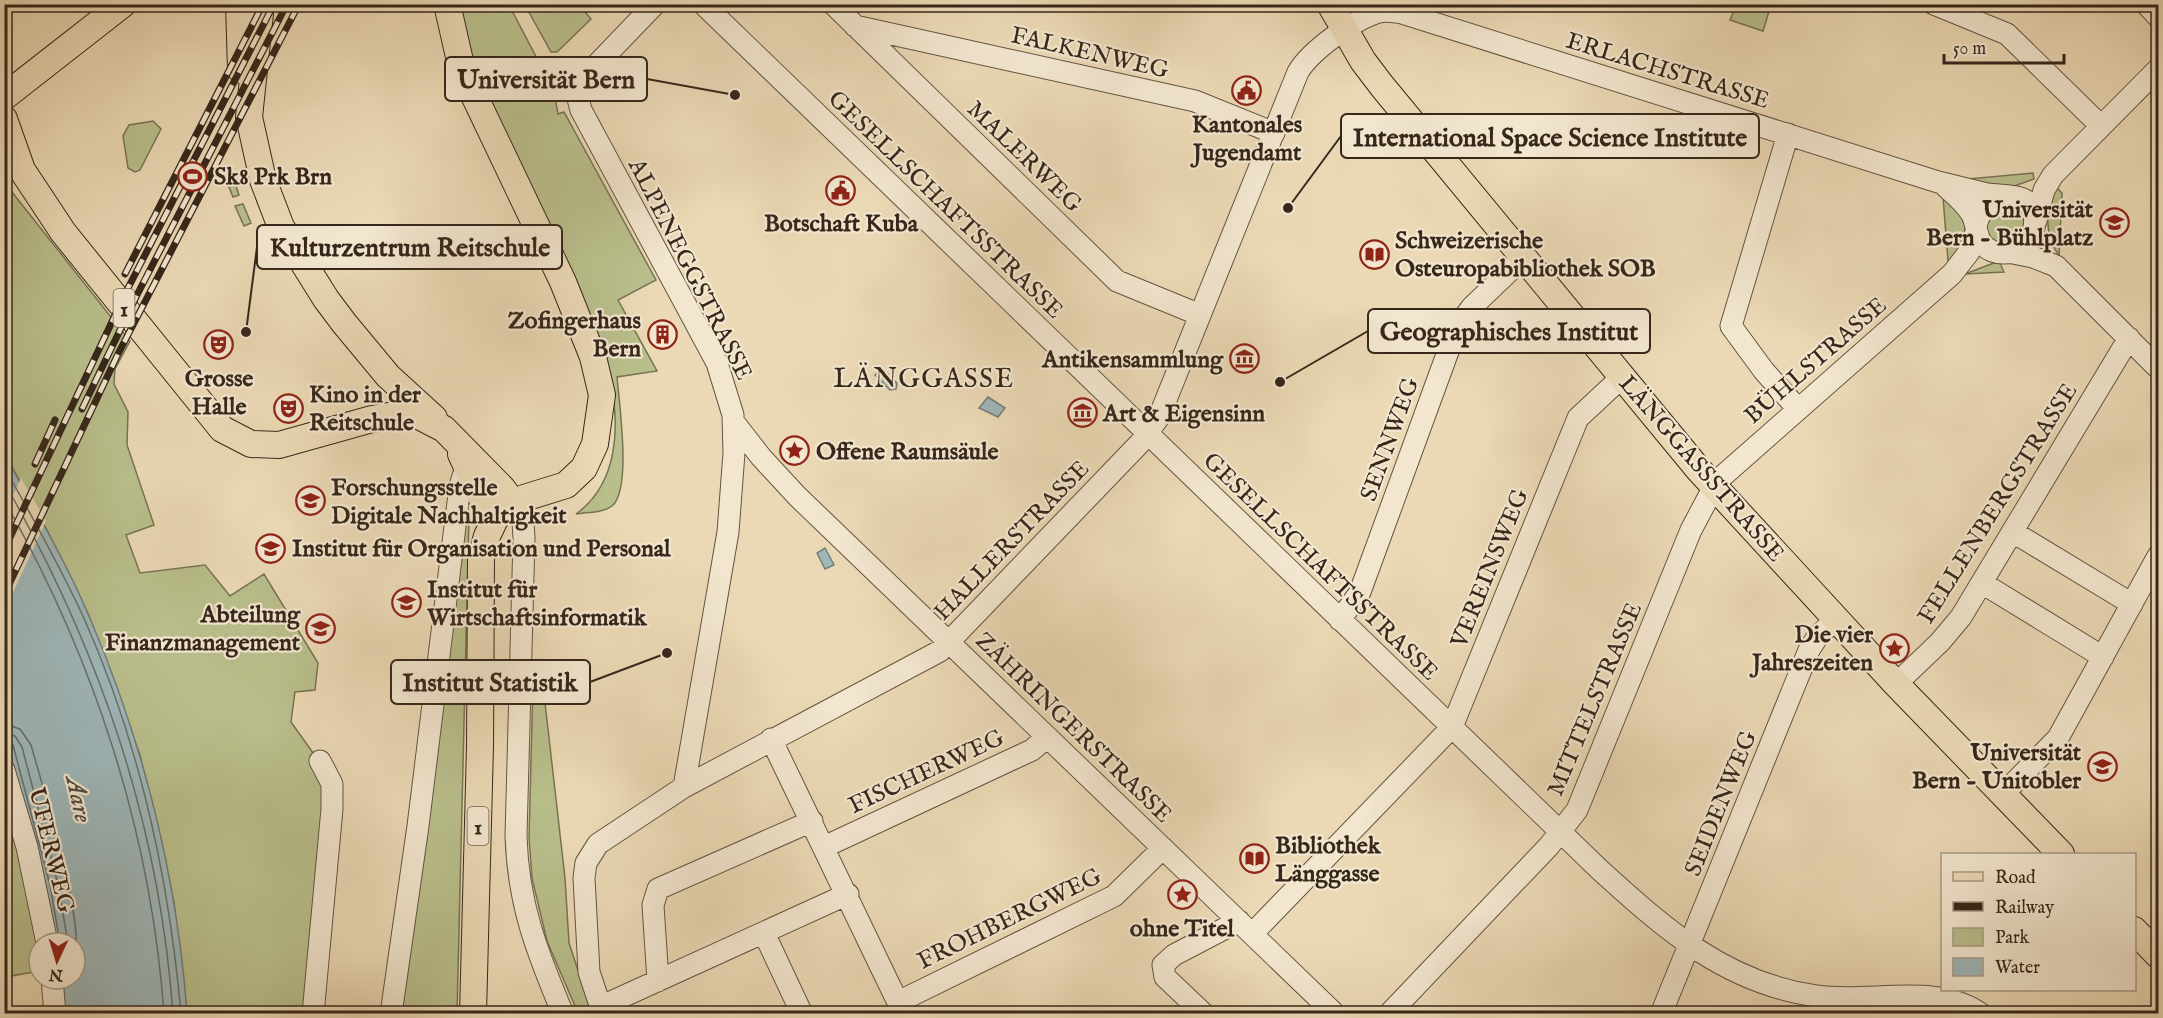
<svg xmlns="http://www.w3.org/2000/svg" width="2163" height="1018" viewBox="0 0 2163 1018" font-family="'IM FELL English',serif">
	<rect width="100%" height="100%" fill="#ebd9b5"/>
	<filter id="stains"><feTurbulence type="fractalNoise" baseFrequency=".00333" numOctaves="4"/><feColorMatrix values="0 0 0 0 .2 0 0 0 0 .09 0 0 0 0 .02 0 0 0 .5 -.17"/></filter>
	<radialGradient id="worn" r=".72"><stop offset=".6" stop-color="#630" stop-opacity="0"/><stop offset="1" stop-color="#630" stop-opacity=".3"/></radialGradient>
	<path fill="#b9bf8c" stroke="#787354" stroke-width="1.5" d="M447,5H509L543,70L522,82L529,94L533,93L538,101L554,92L558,114L564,112L656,280L618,300L657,371L617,377C619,403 632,489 612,506C603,513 587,512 576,514C619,483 620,425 610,379Z
		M525,5H579L591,19L557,52H551Z
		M1736,5H1771L1763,31L1730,20Z
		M153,121L161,129L140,170L135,172L128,168L123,136L129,125Z
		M230,168L239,195L233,197L225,177Z
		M2033,173L2034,179L2006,189L1968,179Z
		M4,182L130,341L115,369L114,384L128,412L127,445L154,525L126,535L140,573L205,565L230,596L264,574L318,663L315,690L295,692L291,722L326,771L313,1013H187L174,903L140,755L89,616L47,530L5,454Z
		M2054,185L2062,193L2059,256C2042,231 2048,212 2054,185Z
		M1945,193C1970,228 1971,226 1951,264L1948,261L1943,197Z
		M243,204L251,223L244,226L235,206Z
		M2004,205L2023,209L2026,229L2013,242L1997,245L1984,230L1989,216Z
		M1999,261L2004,272L1965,274Z
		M464,514L469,517L457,1013L399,1014Z
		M540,659L565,878L569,943L592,1013H578L547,941L532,878L529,838L533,684Z
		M4,804H12L39,943V971L5,977Z"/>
	<path fill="#9eb7b9" stroke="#747d7a" stroke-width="1.5" d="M882,368L897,383L896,389L890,390L875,375Z
		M988,397L1005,408L998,417L979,408Z
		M4,454C34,507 65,560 89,616C143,742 177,877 187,1013H63L60,979H75V943H55L26,812L5,741Z
		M825,548L834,565L825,569L817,553Z"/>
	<path fill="#ebd9b5" d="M21,478L46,521L5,610V513Z"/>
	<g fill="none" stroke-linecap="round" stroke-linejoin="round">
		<path stroke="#6a6f6a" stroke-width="1.5" d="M4,467C32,516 59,565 83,616C139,741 169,878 181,1014
			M4,482C99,649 159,821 173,1014
			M4,500C94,658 151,832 164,1014
			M4,724L20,729L31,745C41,780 84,923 75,951
			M4,733L15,736L22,747L58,884L68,943
			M4,741L13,745L50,885L60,943"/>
		<defs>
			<path id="minor" d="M655,4L582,80L577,95L581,110L717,363L733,415L734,453L728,532L684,787
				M703,4L1600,870C1665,929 1725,983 1816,996C1868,1004 1938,982 1981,1014
				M833,4L1117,281L1200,315
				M1934,4L2007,34L2101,126
				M2146,4L2158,17
				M855,26L1195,101L1274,133
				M1788,134L1731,326L1764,371L1798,409
				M1945,186C1954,194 1964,202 1971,213C1979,226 1974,244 1992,251C2022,262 2048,227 2027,201C2005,188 1981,203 1976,226
				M2036,221L2044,190L2053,175L2158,69
				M2008,252L2033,257L2056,266L2158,368
				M733,421L761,457L797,496L1335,1014
				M513,503L523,522L524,538L516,836C518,904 537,952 563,1014
				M2013,532L2132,604
				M1982,583L2103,657
				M1340,620L1360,592L1457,327L1472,307L1523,258
				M1896,684L1940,642L1961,617L2129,338
				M771,739L903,1013
				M4,770L27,847L47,943
				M2003,794L2058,738L2158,556
				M824,847L1032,750L1047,737
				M764,933L802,1014
				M1252,934L1452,727L1578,418L1622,377
				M52,979L55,1014
				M658,981L653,905L658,889L812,821
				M898,1002L1114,896L1163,848
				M600,1007L848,894
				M313,1014L332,809V784L320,761
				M391,1014L418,826L460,486L463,476L478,463
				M603,1014L589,972L584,878L586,863L598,844L684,787L940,651L1140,443L1159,417L1298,72C1311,50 1355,19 1379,12C1387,10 1395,12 1402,13L1938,182L1987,194L2010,196
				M1204,1014L1165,977L1163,965L1174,955L1239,921
				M1389,1014L1549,846L1577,810L1691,530L1717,481L1952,274L1969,252L1976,232
				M1661,1014L1809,650L1818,636L1836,619"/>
			<path id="major" d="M239,4L241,70
				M261,4L249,117L263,180L281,227L326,299L344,323L388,376L434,418
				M447,4L462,70L563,282L593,357L602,395L595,444L584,468L566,485L524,498L502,509L497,515L487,536L481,558L480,746L473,1014
				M1330,4L1363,61L1382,86L1699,470L1896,684L2061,854
				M4,97L123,4
				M4,119L22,170L63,232L222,429L251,444L279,445L372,419L411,412L444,429L502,488L513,503
				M461,454L481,497L497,515
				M2134,930L2158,955"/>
		</defs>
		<use href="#minor" stroke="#635442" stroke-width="23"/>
		<use href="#major" stroke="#36271b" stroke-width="28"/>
		<use href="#minor" stroke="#f2e6cf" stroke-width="21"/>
		<use href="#major" stroke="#ebd9b5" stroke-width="26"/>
		<defs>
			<path id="rail" d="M125,274L263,4
				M82,409L137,295L287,4
				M35,464L55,420
				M4,550L127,290L274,4
				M4,595L118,354L299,4"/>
		</defs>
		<use href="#rail" stroke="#36271b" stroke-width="7"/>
		<use href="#rail" stroke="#f2e6cf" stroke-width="4.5" stroke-dasharray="14" stroke-linecap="butt"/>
	</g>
	<defs>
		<symbol id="civic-ring" viewBox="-11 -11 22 22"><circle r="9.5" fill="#f2e6cf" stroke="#8f2418" stroke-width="1.5"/><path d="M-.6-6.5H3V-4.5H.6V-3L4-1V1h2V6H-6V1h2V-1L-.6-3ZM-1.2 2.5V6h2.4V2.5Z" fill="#8f2418"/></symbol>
		<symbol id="stadium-ring" viewBox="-11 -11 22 22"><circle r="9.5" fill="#f2e6cf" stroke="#8f2418" stroke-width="1.5"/><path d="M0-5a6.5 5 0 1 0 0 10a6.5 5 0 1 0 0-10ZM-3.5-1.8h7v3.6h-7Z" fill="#8f2418"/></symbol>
		<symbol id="university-ring" viewBox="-11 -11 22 22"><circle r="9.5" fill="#f2e6cf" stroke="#8f2418" stroke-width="1.5"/><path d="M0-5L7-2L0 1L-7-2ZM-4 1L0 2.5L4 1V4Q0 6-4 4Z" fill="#8f2418"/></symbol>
		<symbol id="library-ring" viewBox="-11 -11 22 22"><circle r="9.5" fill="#f2e6cf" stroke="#8f2418" stroke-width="1.5"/><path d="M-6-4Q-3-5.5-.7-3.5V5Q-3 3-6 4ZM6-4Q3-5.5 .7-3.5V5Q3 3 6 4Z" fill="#8f2418"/></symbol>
		<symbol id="building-ring" viewBox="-11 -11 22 22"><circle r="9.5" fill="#f2e6cf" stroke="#8f2418" stroke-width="1.5"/><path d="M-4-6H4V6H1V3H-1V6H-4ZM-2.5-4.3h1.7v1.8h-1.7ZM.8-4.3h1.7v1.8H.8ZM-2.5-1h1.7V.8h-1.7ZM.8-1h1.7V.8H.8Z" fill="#8f2418"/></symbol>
		<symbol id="theatre-ring" viewBox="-11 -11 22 22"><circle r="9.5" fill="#f2e6cf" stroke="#8f2418" stroke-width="1.5"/><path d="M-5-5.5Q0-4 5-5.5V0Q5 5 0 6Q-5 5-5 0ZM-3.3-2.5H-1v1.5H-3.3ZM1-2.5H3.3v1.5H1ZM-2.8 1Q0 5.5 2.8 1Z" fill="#8f2418"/></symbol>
		<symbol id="museum-ring" viewBox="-11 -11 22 22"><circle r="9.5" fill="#f2e6cf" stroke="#8f2418" stroke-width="1.5"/><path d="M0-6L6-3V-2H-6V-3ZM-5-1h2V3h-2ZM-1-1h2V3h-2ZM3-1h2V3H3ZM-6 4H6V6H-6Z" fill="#8f2418"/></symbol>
		<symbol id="sight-ring" viewBox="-11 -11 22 22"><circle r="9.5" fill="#f2e6cf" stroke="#8f2418" stroke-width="1.5"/><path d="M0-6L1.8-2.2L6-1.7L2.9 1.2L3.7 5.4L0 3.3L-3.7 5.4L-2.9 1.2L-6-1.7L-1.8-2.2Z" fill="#8f2418"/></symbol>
	</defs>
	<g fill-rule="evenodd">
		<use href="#civic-ring" x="1230" y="74" width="33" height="33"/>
		<use href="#stadium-ring" x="176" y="160" width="33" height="33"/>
		<use href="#civic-ring" x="824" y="174" width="33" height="33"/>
		<use href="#university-ring" x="2098" y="206" width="33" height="33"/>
		<use href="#library-ring" x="1358" y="238" width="33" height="33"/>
		<use href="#building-ring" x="646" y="318" width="33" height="33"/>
		<use href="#theatre-ring" x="202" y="328" width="33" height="33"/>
		<use href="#museum-ring" x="1228" y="342" width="33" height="33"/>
		<use href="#theatre-ring" x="272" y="392" width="33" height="33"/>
		<use href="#museum-ring" x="1066" y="396" width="33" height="33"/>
		<use href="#sight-ring" x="778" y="434" width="33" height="33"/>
		<use href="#university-ring" x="294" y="484" width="33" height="33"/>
		<use href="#university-ring" x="254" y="532" width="33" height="33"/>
		<use href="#university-ring" x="390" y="586" width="33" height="33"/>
		<use href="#university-ring" x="304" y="612" width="33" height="33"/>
		<use href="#sight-ring" x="1878" y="632" width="33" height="33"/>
		<use href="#university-ring" x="2086" y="750" width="33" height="33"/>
		<use href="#library-ring" x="1238" y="842" width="33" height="33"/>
		<use href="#sight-ring" x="1166" y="878" width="33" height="33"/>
	</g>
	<g text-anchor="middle" stroke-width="4.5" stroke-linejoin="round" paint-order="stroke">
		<g fill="#f2e6cf" stroke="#6e6051" stroke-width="1.5">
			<rect x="113.5" y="289" width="21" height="38" rx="4.5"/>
			<rect x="467.5" y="807" width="21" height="38" rx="4.5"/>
		</g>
		<g font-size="22" font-weight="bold" fill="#36271b">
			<text x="124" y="316">1</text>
			<text x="478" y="834">1</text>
		</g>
		<g font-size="24" fill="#36271b" stroke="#f2e6cf">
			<text transform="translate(1090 52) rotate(13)" y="8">FALKENWEG</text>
			<text transform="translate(1668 70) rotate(17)" y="8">ERLACHSTRASSE</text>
			<text transform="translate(1025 156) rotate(44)" y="8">MALERWEG</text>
			<text transform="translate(946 204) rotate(44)" y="8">GESELLSCHAFTSSTRASSE</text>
			<text transform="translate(691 269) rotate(63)" y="8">ALPENEGGSTRASSE</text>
			<text transform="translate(1815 360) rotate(-41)" y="8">BÜHLSTRASSE</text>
			<text transform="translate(1389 439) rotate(-70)" y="8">SENNWEG</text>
			<text transform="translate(1702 468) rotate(49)" y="8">LÄNGGASSSTRASSE</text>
			<text transform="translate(1997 503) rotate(-58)" y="8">FELLENBERGSTRASSE</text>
			<text transform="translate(1011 540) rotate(-46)" y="8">HALLERSTRASSE</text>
			<text transform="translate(1321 566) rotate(44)" y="8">GESELLSCHAFTSSTRASSE</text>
			<text transform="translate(1489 568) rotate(-68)" y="8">VEREINSWEG</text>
			<text transform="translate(1594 699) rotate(-67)" y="8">MITTELSTRASSE</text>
			<text transform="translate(1074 727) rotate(44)" y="8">ZÄHRINGERSTRASSE</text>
			<text transform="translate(926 771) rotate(-25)" y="8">FISCHERWEG</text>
			<text transform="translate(1720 803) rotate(-68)" y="8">SEIDENWEG</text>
			<text transform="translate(52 850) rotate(76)" y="8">UFERWEG</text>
			<text transform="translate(1009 918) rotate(-26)" y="8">FROHBERGWEG</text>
		</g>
		<g font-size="24" font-weight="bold" fill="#36271b" stroke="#f2e6cf" text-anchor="start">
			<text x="1247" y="132" text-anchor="middle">Kantonales<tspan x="1247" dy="28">Jugendamt</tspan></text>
			<text x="214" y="184">Sk8 Prk Brn</text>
			<text x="2093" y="217" text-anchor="end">Universität<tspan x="2093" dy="28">Bern - Bühlplatz</tspan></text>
			<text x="841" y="231" text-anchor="middle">Botschaft Kuba</text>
			<text x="1395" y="248">Schweizerische<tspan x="1395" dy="28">Osteuropabibliothek SOB</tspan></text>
			<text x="641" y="328" text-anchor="end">Zofingerhaus<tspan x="641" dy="28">Bern</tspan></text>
			<text x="1223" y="367" text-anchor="end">Antikensammlung</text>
			<text x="219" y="386" text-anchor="middle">Grosse<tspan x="219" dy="28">Halle</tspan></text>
			<text x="309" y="402">Kino in der<tspan x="309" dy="28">Reitschule</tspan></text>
			<text x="1103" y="421">Art &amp; Eigensinn</text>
			<text x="816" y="459">Offene Raumsäule</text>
			<text x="331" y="495">Forschungsstelle<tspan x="331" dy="28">Digitale Nachhaltigkeit</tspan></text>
			<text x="292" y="556">Institut für Organisation und Personal</text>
			<text x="427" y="597">Institut für<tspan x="427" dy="28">Wirtschaftsinformatik</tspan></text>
			<text x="300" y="622" text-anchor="end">Abteilung<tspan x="300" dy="28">Finanzmanagement</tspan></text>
			<text x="1873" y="642" text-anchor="end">Die vier<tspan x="1873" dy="28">Jahreszeiten</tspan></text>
			<text x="2081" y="760" text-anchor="end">Universität<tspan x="2081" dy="28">Bern - Unitobler</tspan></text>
			<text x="1275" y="853">Bibliothek<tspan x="1275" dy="28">Länggasse</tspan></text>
			<text x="1182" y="936" text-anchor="middle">ohne Titel</text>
		</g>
		<g font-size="26" font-style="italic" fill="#504b42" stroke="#f2e6cf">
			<text transform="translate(80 799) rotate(78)" y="9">Aare</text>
		</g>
		<g font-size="27" letter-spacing="1.5" fill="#36271b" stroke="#f2e6cf">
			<text x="924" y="387">LÄNGGASSE</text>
		</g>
	</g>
	<path fill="none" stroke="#36271b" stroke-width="2" d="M735 95L647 79M1288 208L1341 136M246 332L257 247M1280 382L1368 331M667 653L590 682"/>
	<g fill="#36271b" stroke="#f2e6cf" stroke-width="2">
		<circle cx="735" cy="95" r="6"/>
		<circle cx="1288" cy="208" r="6"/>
		<circle cx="246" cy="332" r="6"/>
		<circle cx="1280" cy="382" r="6"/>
		<circle cx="667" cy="653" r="6"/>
	</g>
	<g fill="#f2e6cf" stroke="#36271b" stroke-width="2">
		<rect x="445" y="57" width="202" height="44" rx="6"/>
		<rect x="1341" y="114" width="418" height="44" rx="6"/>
		<rect x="257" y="225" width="305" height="44" rx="6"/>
		<rect x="1368" y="309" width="282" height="44" rx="6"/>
		<rect x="391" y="660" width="199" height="44" rx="6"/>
	</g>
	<g font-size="26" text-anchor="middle" font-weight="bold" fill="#36271b">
		<text x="546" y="88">Universität Bern</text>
		<text x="1550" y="146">International Space Science Institute</text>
		<text x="410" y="256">Kulturzentrum Reitschule</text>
		<text x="1509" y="340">Geographisches Institut</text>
		<text x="490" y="691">Institut Statistik</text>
	</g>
	<rect width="2163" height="1018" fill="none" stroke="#ebd9b5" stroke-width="24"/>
	<rect x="6" y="6" width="2151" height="1006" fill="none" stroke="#36271b" stroke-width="3"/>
	<rect x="12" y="12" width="2139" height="994" fill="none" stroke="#36271b" stroke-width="1.5"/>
	<rect x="1941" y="853" width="195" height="138" fill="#f2e6cf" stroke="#a79a87" stroke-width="1.5"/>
	<rect x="1953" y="872" width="30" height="9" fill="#ebd9b5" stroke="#a79a87" stroke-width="1.5"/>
	<text x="1995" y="883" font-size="18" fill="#36271b">Road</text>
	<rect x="1953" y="902" width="30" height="9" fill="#36271b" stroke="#a79a87" stroke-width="1.5"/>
	<text x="1995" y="913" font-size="18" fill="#36271b">Railway</text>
	<rect x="1953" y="928" width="30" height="18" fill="#b9bf8c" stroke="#a79a87" stroke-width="1.5"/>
	<text x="1995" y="943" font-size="18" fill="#36271b">Park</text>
	<rect x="1953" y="958" width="30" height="18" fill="#9eb7b9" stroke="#a79a87" stroke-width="1.5"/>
	<text x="1995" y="973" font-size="18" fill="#36271b">Water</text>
	<g transform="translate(57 961) rotate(184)"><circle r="28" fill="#f2e6cf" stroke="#a79a87" stroke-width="1.5"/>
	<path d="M0-4.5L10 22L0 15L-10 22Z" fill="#8f2418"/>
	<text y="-9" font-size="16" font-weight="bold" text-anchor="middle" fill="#36271b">N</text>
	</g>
	<path d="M1944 54v9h120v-9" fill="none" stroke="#36271b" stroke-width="3"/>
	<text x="1953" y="54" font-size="18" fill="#36271b" stroke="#f2e6cf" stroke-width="4.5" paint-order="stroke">50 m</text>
	<rect width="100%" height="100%" filter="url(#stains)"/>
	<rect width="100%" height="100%" fill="url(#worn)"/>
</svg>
